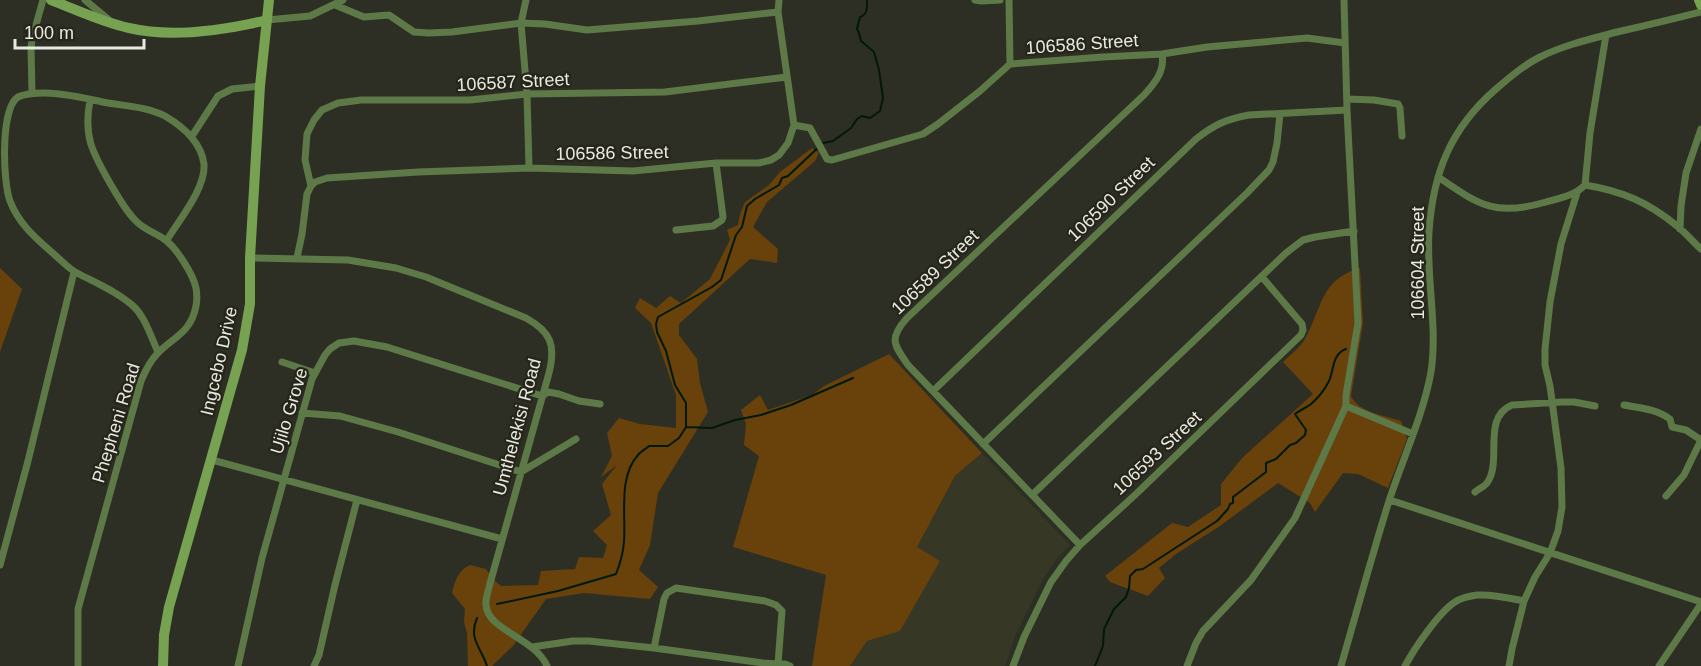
<svg xmlns="http://www.w3.org/2000/svg" width="1701" height="666" viewBox="0 0 1701 666" font-family="Arial,sans-serif">
	<rect width="100%" height="100%" fill="#2e2f24"/>
	<path fill="#363725" d="M982,453L1070,545L1058,557L1043,579L1016,634L1005,666H850L867,641L940,561L916,548L955,476Z"/>
	<path fill="#68410b" d="M812,148L819,153L815,161L767,202L753,227L778,249L777,263L750,259L679,324V335L697,359L700,383L708,412L658,493L650,545L639,570L658,587L650,599L584,593L546,599L513,646L492,666H468L467,633L464,622L465,609L452,593C455,581 458,570 470,565L486,569L495,581L501,586L538,585L541,571L575,569L579,557L603,558L607,545L593,531L611,515L602,484L617,465L601,477L612,456L607,433L619,418L640,424L676,428V395L651,323L635,308L640,298L656,308L670,296L681,303L710,279L730,240L727,230L738,225L740,214L745,202L769,185L780,172Z
		M0,268L22,289L0,352Z
		M1360,268L1363,323L1351,396C1359,413 1384,415 1401,421L1407,439L1388,488L1358,474L1343,473L1315,512L1310,503L1278,483L1220,526L1176,554L1159,568L1165,578L1148,596L1110,582L1105,576L1172,523L1188,527L1221,505V484L1243,457L1313,394L1283,362C1291,354 1302,346 1306,337C1322,307 1321,279 1360,268Z
		M889,354L982,453L955,476L917,547L940,561L900,631L867,641L850,666H812L826,575L733,547L759,456L744,445L746,424L741,410L760,395L768,410L812,395L824,386Z"/>
	<g fill="none" stroke-linecap="round" stroke-linejoin="round">
		<path stroke="#011909" stroke-width="2" d="M686,427L712,428L735,420L761,415L791,405L853,378
			M497,604L558,591L616,574C620,564 623,554 624,542C626,515 618,477 638,455C641,451 646,449 649,446H668L679,438L686,427V403L675,385L666,351L657,332L656,324L658,317L712,287L721,280L736,235L742,227L747,206L755,199L779,185L782,178L788,176L823,143L833,141L851,128L857,119L862,116L870,118L880,111L883,98L879,70L874,52L861,41L859,33L857,29L860,17C868,14 867,8 867,0
			M477,618C468,639 481,647 487,666
			M1095,666L1103,646L1104,629L1114,609L1126,597L1129,588L1130,576L1136,570L1143,569L1217,521L1228,509L1230,504L1233,503V497L1266,472V463L1276,459L1290,445L1296,443L1305,435L1306,430L1295,414C1300,410 1306,408 1311,404C1318,398 1325,389 1329,381C1334,370 1332,354 1346,349"/>
		<path stroke="#5d7947" stroke-width="7" d="M85,0L108,19
			M526,0L521,23L527,94L529,168
			M975,0L981,1L1000,0
			M1009,0L1010,64
			M1344,0L1347,110L1358,323L1346,395V406L1413,434
			M335,5L364,17L389,15L414,32L429,33L452,32L521,23L545,24L587,30L698,21L778,12
			M267,20L310,16L343,0
			M32,93L31,48L32,39L43,0
			M1347,99L1374,100L1398,104L1400,108L1402,136
			M794,125L810,128L827,159L832,160L923,134L938,124L980,91L1010,64L1103,57L1162,54L1207,47L1307,38L1345,43
			M192,136L218,96L232,89L260,86
			M1438,177C1479,205 1495,217 1546,202C1560,198 1574,196 1585,185
			M1585,185L1590,133L1606,35
			M1585,185C1622,191 1648,202 1677,226C1686,233 1693,242 1701,249
			M311,186L305,160L307,134L314,120L322,110L338,103L361,100H470L527,94L665,92L787,77
			M1680,229L1681,206L1686,173L1701,129
			M676,230L713,226L722,220L723,217L716,163
			M250,258L348,260L396,268L426,277L526,318C551,332 556,345 549,373L489,587C488,593 485,599 486,605C487,630 535,638 547,666
			M297,258L302,234L307,194L311,186L315,182L327,178L418,172L529,168L633,171L716,163H759L771,160L779,155L788,143L794,125L778,12L779,0
			M158,352C151,337 145,316 132,305C116,291 96,283 77,273C69,269 63,262 56,256C38,240 19,225 10,201C3,183 0,108 18,97C26,93 37,93 45,93C66,93 87,99 108,103C126,106 148,107 165,116C182,126 201,142 204,164C206,188 179,220 167,240
			M282,362L315,373
			M933,391L1196,139C1214,125 1226,119 1249,115L1347,110
			M1624,405C1640,408 1656,409 1670,419L1672,427L1686,430L1701,440
			M302,413L340,416L398,432L521,472L576,439
			M983,444L1247,193L1269,170L1273,162L1277,143L1280,114
			M212,460L502,539
			M1475,492C1478,489 1484,487 1487,483C1503,461 1481,418 1512,405L1562,402H1574L1595,406
			M1032,495L1286,253L1303,240L1315,237L1354,231
			M1666,496L1684,475L1701,440
			M1390,500L1701,602
			M1080,545L908,365C893,344 889,338 907,318L1144,95C1155,83 1165,71 1162,54
			M0,565L28,461L74,272
			M532,647L573,641H589L654,648L763,663L778,664L782,611L776,605L765,601L676,588L667,593L664,599L654,648
			M778,664H785L790,666
			M78,666V609L141,381C145,372 149,362 157,354C173,337 191,333 196,306C197,301 197,294 196,288C193,274 176,247 164,239C156,233 145,230 137,222C126,212 119,198 111,185C93,153 83,138 90,100
			M238,666L262,558L312,379L325,355L330,349L339,343L354,341L387,347L542,396L548,392L559,394L579,401L600,404
			M314,666L319,655L335,585L357,500
			M1013,666L1024,637L1051,582L1066,561L1080,545L1135,495L1301,335L1303,330L1302,324L1262,277
			M1187,666L1196,643L1203,631L1251,580L1295,518L1346,406
			M1341,666C1357,611 1372,555 1389,501C1403,458 1423,416 1431,372C1438,326 1426,278 1429,232C1433,172 1451,128 1496,89C1510,77 1524,65 1540,57C1564,45 1591,39 1617,32C1645,26 1673,19 1701,12
			M1405,666C1414,649 1439,612 1455,602C1461,598 1470,596 1477,595C1493,594 1509,598 1524,601
			M1509,666L1512,649L1524,601L1535,577L1550,553L1558,531L1562,507L1561,468L1550,386L1545,365V349L1550,302L1561,244L1577,193
			M1659,666L1701,604"/>
		<path stroke="#77a251" stroke-width="10" d="M51,0C77,10 102,22 129,28C171,38 225,30 267,20
			M1699,0L1701,5
			M163,666L164,635L169,607L242,350L250,304V258L260,86L269,0"/>
	</g>
	<g text-anchor="middle" stroke-width="4.5" stroke-linejoin="round" paint-order="stroke">
		<g font-size="18" fill="#e8e9e1" stroke="#25251a">
			<text transform="translate(1082 44) rotate(-4)" y="6">106586 Street</text>
			<text transform="translate(513 82) rotate(-3)" y="6">106587 Street</text>
			<text transform="translate(612 153) rotate(-1)" y="6">106586 Street</text>
			<text transform="translate(1111 199) rotate(-44)" y="6">106590 Street</text>
			<text transform="translate(1418 263) rotate(-90)" y="6">106604 Street</text>
			<text transform="translate(935 272) rotate(-44)" y="6">106589 Street</text>
			<text transform="translate(219 361) rotate(-77)" y="6">Ingcebo Drive</text>
			<text transform="translate(289 411) rotate(-73)" y="6">Ujilo Grove</text>
			<text transform="translate(116 423) rotate(-73)" y="6">Phepheni Road</text>
			<text transform="translate(517 427) rotate(-75)" y="6">Umthelekisi Road</text>
			<text transform="translate(1157 453) rotate(-43)" y="6">106593 Street</text>
		</g>
	</g>
	<path d="M15 39v9h129v-9" fill="none" stroke="#e8e9e1" stroke-width="3"/>
	<text x="24" y="39" font-size="18" fill="#e8e9e1" stroke="#25251a" stroke-width="4.5" paint-order="stroke">100 m</text>
</svg>
